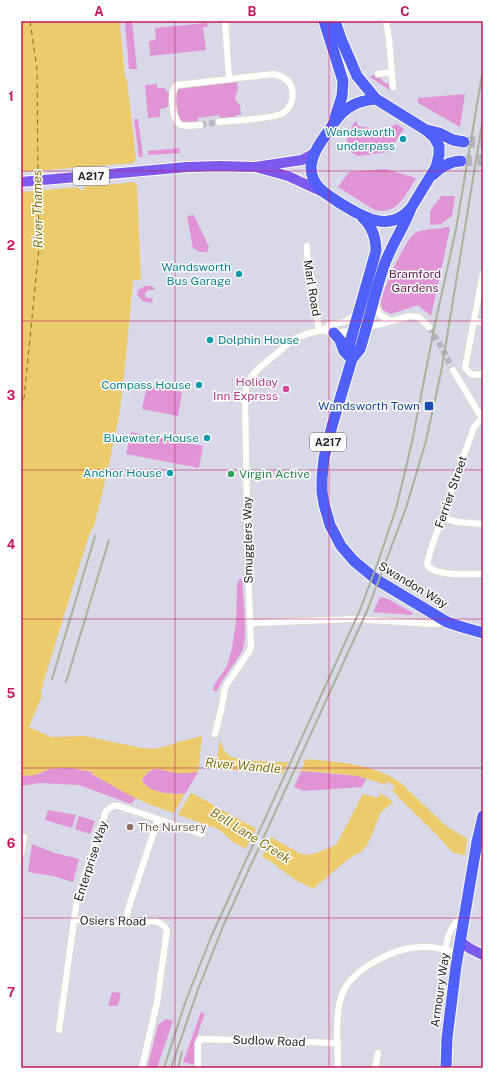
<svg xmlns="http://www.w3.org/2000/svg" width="504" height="1089" viewBox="0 0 504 1089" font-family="'Public Sans',sans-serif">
	<rect width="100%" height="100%" fill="#d9d8e9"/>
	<path fill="#e094d5" d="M132,21L137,69H129L125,22Z
		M207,23L208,27H203L206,50L150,56L149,41L156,40L155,28Z
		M377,72L383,82L391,85V91L370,77Z
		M237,80L238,89L235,98L236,101L240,105L241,115H237L235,118L220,119L219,115L198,118V122L186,123L180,121L176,114L174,94L178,87Z
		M157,84V88H164L169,93L171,103L166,108L160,109V117L148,118L145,85Z
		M465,94L460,127L418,103V98Z
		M134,119H138L143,157H139Z
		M356,120L358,126L384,130L397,124L404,129L388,152L358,156L349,151C345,135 347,134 356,120Z
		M179,148L180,153L148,155V151Z
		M385,169L416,178C406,194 396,218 373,209L338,187L349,172Z
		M441,196H455L452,216L441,224L430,225V211Z
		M194,215L209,247L207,252H200L193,248L187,216Z
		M446,227H449L450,229L431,316L418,305L391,314L383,310C382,309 381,306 381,305C380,293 406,239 415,233C423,228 437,230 446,227Z
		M145,286H151L155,288L153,290H148L145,293L146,298H152L153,303L143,301L137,295L138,290Z
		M147,386L182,392L178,416L142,409Z
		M131,432L203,446L199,468L126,454Z
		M240,578L242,580C243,596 248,638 242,651C235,665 223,676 217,691H213L214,685L227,666L232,648L236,623L237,584Z
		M380,597L388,599L413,613L412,615L373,612Z
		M72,768L92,772V774L136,798L131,804L79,785L39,783L21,786V776L35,775L49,769Z
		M157,768L176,773L198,772L185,794C170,793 154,795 143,783L142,781C146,773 149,771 157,768Z
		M301,771L358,776L366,779L362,787L304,791L294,787Z
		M48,810L76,815L72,828L45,820Z
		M79,816L95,821L90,834L75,829Z
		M32,844L55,853L79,859L73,882L53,876L28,872Z
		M112,992L121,993L118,1006H108Z
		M201,1012L205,1014C196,1035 196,1042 196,1065L183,1062Z
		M166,1019L173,1021L157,1068H147L158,1025Z"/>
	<path fill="#ebcb6b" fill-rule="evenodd" d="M21,21H121L120,25L125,78L127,79L136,160L133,163L135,183L137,185L141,280H133L127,346L120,411L106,478L94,526L89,535L44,680L41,693L42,696L29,727L51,737L85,736L142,748L155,749L174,744L175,743L201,736L202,737L200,756L217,757L220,740C223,747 224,753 232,757C241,761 300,765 308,759C339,762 374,764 401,783L446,826L483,848V867L463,855L452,852L437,835L399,798L381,812L368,844L362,851L347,860L313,889L294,879L270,861L233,842L218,829L151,805L127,794L92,774V772L72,768H61L49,769L35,775L21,776ZM79,167L82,169L84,187L82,191L79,188L78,169ZM199,767L270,773L282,774L304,771L320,772L358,776L383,784L390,782L377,798L363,794L336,845C325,849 313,857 301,854L192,793C179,795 148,795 142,780C152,763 160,770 176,773C183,774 191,772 198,772Z"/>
	<path fill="#d9d8e9" d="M135,161H137L135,163L137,182L139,184H136V182L82,187L80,169L81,187L21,192V172L134,163Z
		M201,751H203L202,754H207L206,769L199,768Z
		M243,756L248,757L260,774L253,773L241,758Z
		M305,761L301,771L282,774L288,763Z
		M390,782L395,787L392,791L399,797L394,803L387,797L381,794Z
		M186,792L191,793L177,816L173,814Z
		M256,829L271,837L262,857L246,849Z
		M468,836L483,847L482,867L464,858Z"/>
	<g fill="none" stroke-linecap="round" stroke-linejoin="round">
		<path stroke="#85710f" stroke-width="1" stroke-dasharray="5 4" stroke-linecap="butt" d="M30,21L37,69L38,176
			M21,408L24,398L39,248L38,185"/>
		<path stroke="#b5b4c2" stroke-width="6" stroke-dasharray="6 3" stroke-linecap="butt" d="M200,125L219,122
			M429,327L442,348L453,370"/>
		<path stroke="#b5b4c2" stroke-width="11" stroke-dasharray="11 5.5" stroke-linecap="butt" d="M464,142H483
			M461,161L483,160"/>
		<defs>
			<path id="street" d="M225,21L229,78
				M386,21L389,39L393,87
				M378,74L392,72
				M200,125C195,125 187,127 181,125C172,121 169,91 177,85L274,74C282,76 290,80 292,89C294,98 291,108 283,113C273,119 232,121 219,122
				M307,246V256L314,293L319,331
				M483,273L465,368L472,375L483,374
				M374,303L380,315L391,321
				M474,322H483
				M323,330L331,333L354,331L410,316L419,317L429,327
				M453,370L483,420
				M482,418L474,427L430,552L427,564C432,577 470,574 483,574
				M442,518L458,522L483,524
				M251,623L353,619L436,624L446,622
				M215,734L222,706L224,691L227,684L249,652L251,647L248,568L245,397L246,389L251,377L258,369L294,339L306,334L323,330L329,325L344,322L357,314
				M21,854L24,837
				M75,919L119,924L156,921L163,925L167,930L157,1002L142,1068
				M129,923L127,916L128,909L158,819
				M446,949C447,936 452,923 464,916
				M59,1030L77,899L106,811C111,807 113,805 119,806L202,834
				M198,1068V1044L200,1039L338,1043
				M338,1068C338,1046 334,1013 343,992C353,969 394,948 419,947C432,946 446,949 458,954
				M375,1068L378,1053"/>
			<path id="primary" d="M259,168L288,176L325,193
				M21,182L187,167L219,166L255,167L302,160L315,153
				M460,941L469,948L483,955"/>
			<path id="highway" d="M324,21L343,81L342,96L335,118
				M335,21L341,39L357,76L376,99
				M376,99L426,130L434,137L439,146V155L436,167L411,208C389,234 363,217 340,203C326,194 311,186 311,167C312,153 322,140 330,129C341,110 353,101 376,99Z
				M427,130L439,133L453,140L464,142
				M433,175C440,167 451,161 461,161
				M411,208C404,227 392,244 385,263C375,291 369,321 360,349L352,359L332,426L324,458L322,478V492L324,504L330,525L341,546L354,561L377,580L447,622L462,627L483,633
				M334,333L340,340L344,351L349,356
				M352,359L349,346L376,251C376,238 372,226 362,217
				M446,1068L447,1038L456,966L477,842L483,816"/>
		</defs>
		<use href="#street" stroke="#dae0cd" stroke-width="8"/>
		<use href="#primary" stroke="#fff" stroke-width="12"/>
		<use href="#highway" stroke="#fff" stroke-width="13"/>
		<use href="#street" stroke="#fff" stroke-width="6"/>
		<use href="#primary" stroke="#7e59ed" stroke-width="10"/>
		<use href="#highway" stroke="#515ffb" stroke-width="11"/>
		<path stroke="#a9b19b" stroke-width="2" d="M52,679L95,536
			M66,682L109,540
			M164,1068L185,1003L211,937L360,610L378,562L396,509L412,442L435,324L456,229L483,69
			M171,1068L197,992L224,924L367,611L406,508L426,441L442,367L483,118
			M178,1068L182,1052"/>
	</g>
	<path fill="none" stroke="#c2185b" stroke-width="1" stroke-opacity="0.55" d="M175,21V1068M329,21V1068M21,171H483M21,321H483M21,470H483M21,619H483M21,768H483M21,918H483"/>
	<g fill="#0f9aa8" stroke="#fff" stroke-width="1.5">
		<circle cx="403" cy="139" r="4"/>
		<circle cx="239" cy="274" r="4"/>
		<circle cx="210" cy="340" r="4"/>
		<circle cx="199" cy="385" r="4"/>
		<circle cx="207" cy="438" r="4"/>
		<circle cx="170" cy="473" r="4"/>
	</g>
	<circle fill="#d1479c" stroke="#fff" stroke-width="1.5" cx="286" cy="389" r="4"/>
	<rect fill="#1a4fb4" stroke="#fff" stroke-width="1.5" x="424" y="401" width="10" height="10" rx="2"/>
	<circle fill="#2e9e5b" stroke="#fff" stroke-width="1.5" cx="231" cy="474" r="4"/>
	<circle fill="#8d6e63" stroke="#fff" stroke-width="1.5" cx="130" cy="827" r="4"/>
	<g text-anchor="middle" stroke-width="3" stroke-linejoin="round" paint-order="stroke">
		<g fill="#fff" stroke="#676767" stroke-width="1">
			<rect x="73" y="167" width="36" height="18" rx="3"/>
			<rect x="310" y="433" width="36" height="18" rx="3"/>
		</g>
		<g font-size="11" font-weight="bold" fill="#262626">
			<text x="91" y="180">A217</text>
			<text x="328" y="446">A217</text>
		</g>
		<g font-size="12" fill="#0d838f" stroke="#fff" text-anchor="end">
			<text x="395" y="136">Wandsworth<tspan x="395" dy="14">underpass</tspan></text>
			<text x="231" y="271">Wandsworth<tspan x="231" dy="14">Bus Garage</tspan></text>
			<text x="218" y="344" text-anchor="start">Dolphin House</text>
			<text x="191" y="389">Compass House</text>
			<text x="199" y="442">Bluewater House</text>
			<text x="162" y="477">Anchor House</text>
		</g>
		<g font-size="12" fill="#601a4d" stroke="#fff">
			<text x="415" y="278">Bramford<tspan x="415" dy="14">Gardens</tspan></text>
		</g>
		<g font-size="12" fill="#262626" stroke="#fff">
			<text transform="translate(312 288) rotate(81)" y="4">Marl Road</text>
			<text transform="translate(451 492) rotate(-71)" y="4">Ferrier Street</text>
			<text transform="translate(248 540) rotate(-91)" y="4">Smugglers Way</text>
			<text transform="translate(413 585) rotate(31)" y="4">Swandon Way</text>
			<text transform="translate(91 861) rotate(-72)" y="4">Enterprise Way</text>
			<text transform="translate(113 921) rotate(1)" y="4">Osiers Road</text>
			<text transform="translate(440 990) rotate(-82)" y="4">Armoury Way</text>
			<text transform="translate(269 1041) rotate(2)" y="4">Sudlow Road</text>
		</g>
		<g font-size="12" fill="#b23c85" stroke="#fff" text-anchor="end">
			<text x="278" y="386">Holiday<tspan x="278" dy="14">Inn Express</tspan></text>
		</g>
		<g font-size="12" fill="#164399" stroke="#fff" text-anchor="end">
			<text x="420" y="410">Wandsworth Town</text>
		</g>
		<g font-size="12" fill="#27864d" stroke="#fff" text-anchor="start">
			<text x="239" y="478">Virgin Active</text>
		</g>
		<g font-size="12" fill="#785e54" stroke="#fff" text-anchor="start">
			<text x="138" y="831">The Nursery</text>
		</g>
		<g font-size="13" font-style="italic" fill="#85710f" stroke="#fff">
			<text transform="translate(37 209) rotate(-91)" y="5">River Thames</text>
			<text transform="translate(243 765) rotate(5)" y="5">River Wandle</text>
			<text transform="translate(251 835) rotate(32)" y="5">Bell Lane Creek</text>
		</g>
	</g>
	<rect width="504" height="1089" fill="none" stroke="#ffffff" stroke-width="44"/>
	<rect x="22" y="22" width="460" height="1045" fill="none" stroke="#c2185b" stroke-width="1.5"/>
	<g font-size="13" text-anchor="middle" font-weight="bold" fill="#c2185b">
		<text x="99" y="16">A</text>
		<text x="252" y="16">B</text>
		<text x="405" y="16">C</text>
		<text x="11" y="101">1</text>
		<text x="11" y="250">2</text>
		<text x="11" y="400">3</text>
		<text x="11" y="549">4</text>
		<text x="11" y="698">5</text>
		<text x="11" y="848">6</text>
		<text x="11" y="997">7</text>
	</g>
</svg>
